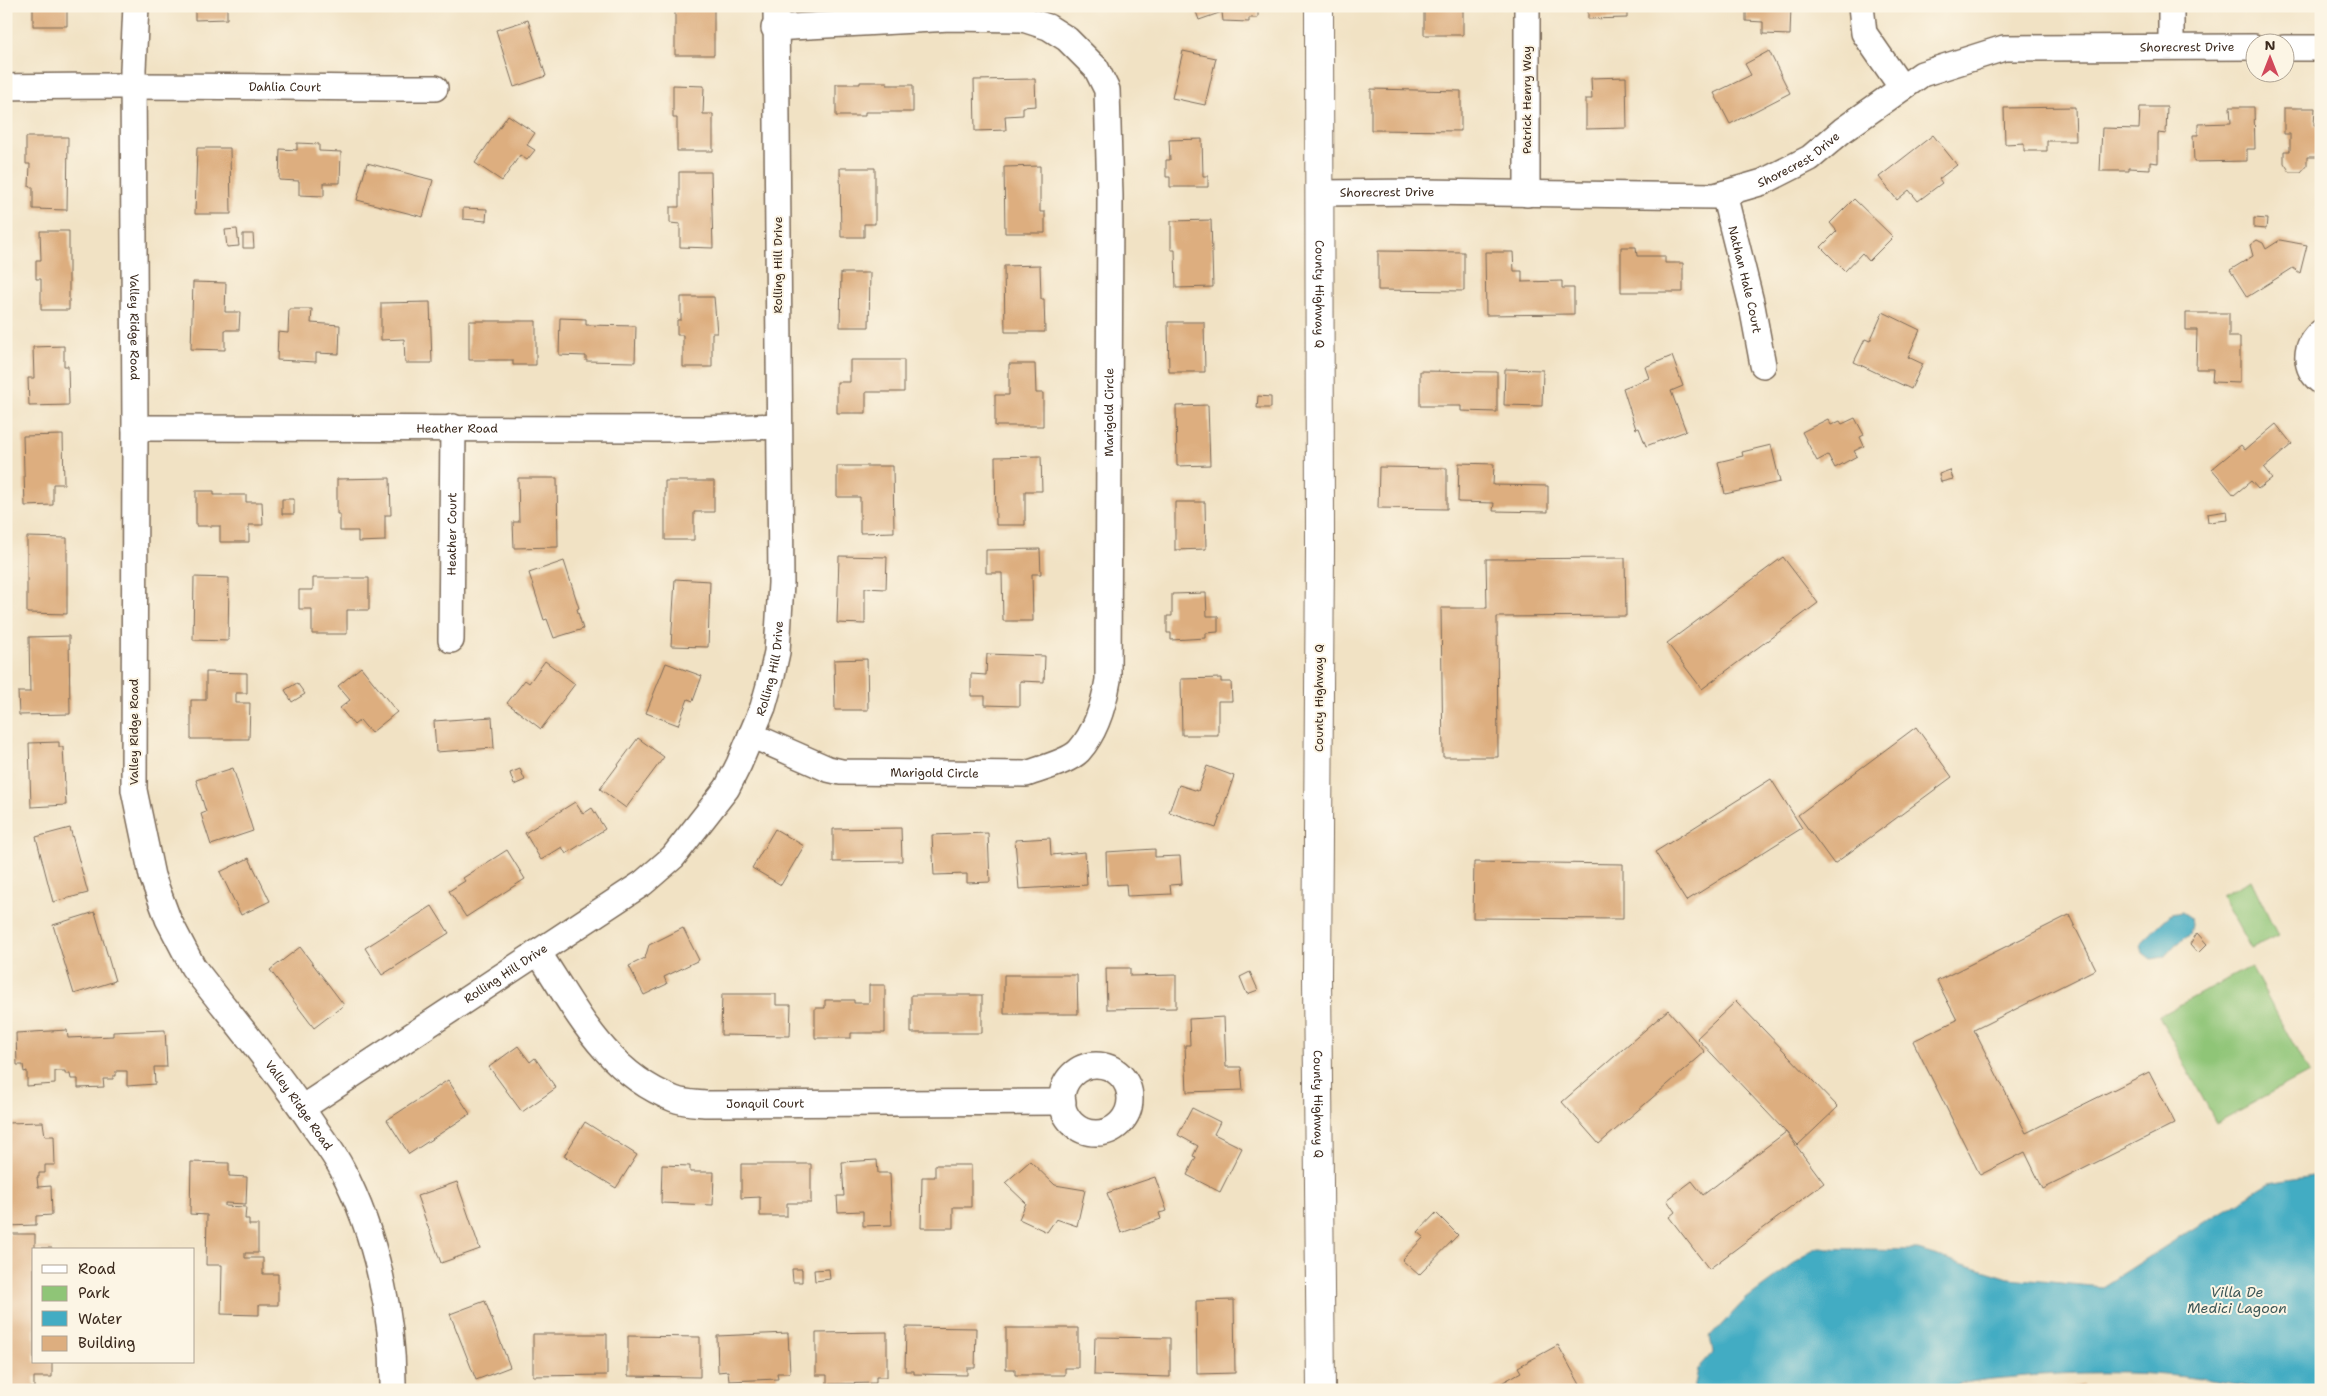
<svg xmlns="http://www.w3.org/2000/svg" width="2327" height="1396" viewBox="0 0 2327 1396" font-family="'Shantell Sans',sans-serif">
	<rect width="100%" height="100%" fill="#fcf5e5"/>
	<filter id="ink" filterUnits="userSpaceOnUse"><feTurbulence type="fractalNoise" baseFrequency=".02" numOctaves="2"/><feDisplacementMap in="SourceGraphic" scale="10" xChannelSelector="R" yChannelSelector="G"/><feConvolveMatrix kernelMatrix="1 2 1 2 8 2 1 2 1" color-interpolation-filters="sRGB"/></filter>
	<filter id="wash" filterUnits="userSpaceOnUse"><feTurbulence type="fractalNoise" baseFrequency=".0096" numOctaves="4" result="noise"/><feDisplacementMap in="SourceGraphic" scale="20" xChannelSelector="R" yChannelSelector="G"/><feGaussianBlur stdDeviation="1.12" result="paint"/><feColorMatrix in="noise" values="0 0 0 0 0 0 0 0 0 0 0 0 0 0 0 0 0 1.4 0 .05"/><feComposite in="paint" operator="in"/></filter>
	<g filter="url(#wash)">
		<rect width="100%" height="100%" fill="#f1e2c4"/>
		<path fill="#8fc577" stroke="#65784a" d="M2251,880L2278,936L2251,949L2221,895Z
			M2251,966L2309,1073L2216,1123L2159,1016Z"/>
		<path fill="#43acc3" stroke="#3f6b70" d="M2182,912L2191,918L2192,925L2190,935L2176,944L2164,957L2151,959L2143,953L2141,945L2144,939L2171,914Z
			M2312,1176L2321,1179V1387C2293,1396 2224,1383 2193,1378C2134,1370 2064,1372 2004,1378C1983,1380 1964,1381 1945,1390H1694L1698,1369L1713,1352L1710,1337L1746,1299L1815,1248L1918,1250L2009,1278L2102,1287L2177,1239L2270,1183Z"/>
		<g id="blocks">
			<path fill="#ddae7f" d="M33,6H67V26H33Z
				M195,6H227V19L195,20Z
				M306,6H360V9L306,10Z
				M675,6H714V55H675Z
				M1194,6H1258V18H1249V22L1223,21L1222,12L1199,20Z
				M1424,6H1463V35H1424Z
				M1588,6H1627V18L1588,19Z
				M1746,6H1791L1790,35L1763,34V22L1746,21Z
				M528,20L546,76L514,87L496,30Z
				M1183,51L1216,58L1205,105L1172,98Z
				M1769,51L1790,93L1730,124L1714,93L1751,75L1745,64Z
				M1626,77L1627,128L1586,129V99H1592L1591,78Z
				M1035,79L1036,106L1023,107V115L1005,116L1006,130L975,131L974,80Z
				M860,82H887V85H913V112H865V116H836V84H860Z
				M673,85L704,86L703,114H713V151H677V118H673Z
				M1371,89L1461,91V131L1371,130Z
				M2075,107L2076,141H2047V151H2024V143L2005,144L2004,108Z
				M2140,107H2167L2166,134L2158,133V163L2150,162V169L2129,168V171H2100L2102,128L2139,129Z
				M2230,107H2254L2255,149H2247V161L2194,162L2193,135H2198V124L2231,123Z
				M2284,108H2315L2314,125H2321V157H2307V165L2301,172H2290L2284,163V151H2290V134H2284Z
				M508,115L535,133L527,145L535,150L527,160L520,155L502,181L475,163Z
				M1933,135L1957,165L1939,179L1942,183L1918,201L1909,190L1897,200L1879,177Z
				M26,137H68L67,210L33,209V187H29L30,164H26Z
				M1202,139L1203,176H1208V187H1170V177H1166V160H1170L1169,140Z
				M297,143L319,144V151L341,152L340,183H324V196L299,195V181L279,180L280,149L297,150Z
				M197,148H230L231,214H195Z
				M367,163L433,180L423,217L357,200Z
				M1040,166V212H1045V233H1005L1004,167Z
				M840,168H875V224H864V237H841Z
				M679,172H711L713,248L680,247V224L670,223V207H679Z
				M1854,199L1893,237L1869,261L1862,253L1845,271L1821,247L1837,231L1830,223Z
				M463,208L487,209L486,221L463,219Z
				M2254,218L2267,219L2266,229L2254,228Z
				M1211,220L1213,287L1176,288L1175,250H1171V221Z
				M237,229L239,246L227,247L225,230Z
				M40,231H69V310H41V279H36V260H41Z
				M243,234H253L254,248H243Z
				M2257,240L2263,243L2266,249L2280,240L2307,245L2300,273L2293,268L2247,297L2230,270L2253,256L2250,245Z
				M1621,247H1636L1637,256H1665V263H1683V292H1621Z
				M1378,251L1464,252V291L1378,290Z
				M1485,252H1513L1514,271H1522V282L1562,281V288H1574V314L1486,315Z
				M1040,265L1041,299H1044L1045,332H1005L1004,266Z
				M841,273H870L869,327H840Z
				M193,282L226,283L225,312H240L239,330H225V350L191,349Z
				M681,297H714L717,333H712V367H683V335H677V320H681Z
				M430,302L432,363H405L404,339L381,340V303Z
				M289,309H312L311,323L340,325L339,354L316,353V362L277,360L278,332L288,333Z
				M1883,312L1920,330L1908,357L1923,364L1911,389L1854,362L1865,339L1870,341Z
				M2186,313H2229V337H2240V383L2212,382L2213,369H2196L2197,330H2186Z
				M560,318L586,319V325L636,326L635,362L586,361V356L559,355Z
				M469,321H536V365H513V360H469Z
				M1168,322H1204L1205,372H1169Z
				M64,346V366H68L69,405L29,406L28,378H34L33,347Z
				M1672,356L1683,386L1671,391L1686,431L1646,446L1639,428L1636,429L1623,388L1649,378L1645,367Z
				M850,360H904V392H866V413H837V382H850Z
				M1009,364H1035L1036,393H1043V426H995V395H1009Z
				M1505,369L1543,370L1542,406L1504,405Z
				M1420,371L1497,372V412L1461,411V406H1420Z
				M1258,396L1271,397V408H1257Z
				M1208,405L1210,465L1177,466L1176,406Z
				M1855,418L1864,435L1860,437L1864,446L1854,451L1857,456L1835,468L1828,455L1817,461L1802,432L1828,419L1831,425L1840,421L1842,424Z
				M2276,424L2292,444L2264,468L2272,478L2258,489L2251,481L2234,495L2212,469L2241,445L2245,450Z
				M63,435L64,484H53V505L25,506L23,436Z
				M1771,445L1780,482L1725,494L1718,462L1743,456L1742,452Z
				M1041,456L1042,491H1025V525H996L995,457Z
				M1459,463L1494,464L1493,485L1548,486V512L1493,511L1494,503L1458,502Z
				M837,466H893L894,532L860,533V497H837Z
				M1379,467L1447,468V509L1378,508Z
				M1950,470L1953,479L1941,482L1939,474Z
				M390,478L391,515H385V541L358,542V531H340V514H337V479Z
				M518,478H557L558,547L514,548L513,522H519Z
				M665,481H714V512H694V540H665Z
				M196,491H214V495H246V502H262L263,525H249V542H220V526H196Z
				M282,499H294V514H282Z
				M1175,502H1205L1206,549L1175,550Z
				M2227,511L2228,520L2208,522L2207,514Z
				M27,537L67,538V614L27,613Z
				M1040,549L1041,574H1032L1033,621H1003L1002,573H986V550Z
				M839,556L887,557L886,589L865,588V624L837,623Z
				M1783,557L1818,603L1702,689L1667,643Z
				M1625,558L1626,616L1497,617L1498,757H1443L1441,608H1487L1486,559Z
				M564,561L579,608L577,609L583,629L554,638L547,619L544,620L529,573Z
				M194,577L229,578L228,641L193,640Z
				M313,578H369V610H347V634H312V609H299V590H313Z
				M675,579L710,581L708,647L671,646Z
				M1206,593L1207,616H1218V632L1206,633V638L1171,640V633H1167V616H1172V594Z
				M69,636L70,714L19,715L18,692H30L29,637Z
				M987,654L1045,656L1044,682L1020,681V706L985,705V696H971V674L986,675Z
				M867,659L868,710H835L834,660Z
				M545,661L575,684L541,729L507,703L525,680L529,683Z
				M666,663L702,676L693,701L688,699L678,725L646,713Z
				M361,667L397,712L371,733L360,720L354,725L340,708L350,700L338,686Z
				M206,672L247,673V693H236V703H250L249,739H191V700H206Z
				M1221,678V682H1231L1232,701H1218V735H1182L1181,679Z
				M297,683L305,694L292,702L285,690Z
				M492,717L494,748L436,752L434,721Z
				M1916,727L1952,777L1834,864L1798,815Z
				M638,738L664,757L626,808L600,789Z
				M59,742V747H63L66,805L31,807L29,743Z
				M1207,766L1234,776L1216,828L1169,812L1179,785L1198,791Z
				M233,768L253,831L211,845L201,814L206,812L196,780Z
				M520,769L525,780L514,785L510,773Z
				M1771,779L1802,828L1686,901L1655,852Z
				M575,802L583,814L592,808L605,829L566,854L562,847L541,860L525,833Z
				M70,828L88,893L53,902L36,837Z
				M901,828L902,861L833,862V829Z
				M775,829L804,846L781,885L752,868Z
				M988,833L990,882L967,883V874L934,875L932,835Z
				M1050,838L1051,855L1085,852L1087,885L1019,889L1015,840Z
				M1155,849V857L1180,856L1182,884L1170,885L1171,894L1127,896L1126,884L1107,885L1106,852Z
				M507,850L525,879L466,917L449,891L465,881L463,878Z
				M249,858L270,901L241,915L220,872Z
				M1474,862L1623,864V919L1473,918Z
				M432,906L449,933L382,975L365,948Z
				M95,912L115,981L74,994L53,925Z
				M2069,915L2096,969L1974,1030L2026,1133L2149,1072L2175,1123L2043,1189L2025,1152L1980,1175L1913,1041L1957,1020L1937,981Z
				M683,928L699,960L664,977L667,984L644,995L629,966L645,958L649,945Z
				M2197,933L2207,944L2198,953L2190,944Z
				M300,947L344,1005L314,1028L270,970Z
				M1106,968H1130V976L1176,975V1008L1107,1009Z
				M1250,972L1258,990L1247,994L1240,977Z
				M1004,975H1077L1078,1014H1004Z
				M869,985H885V1033H851V1038H815V1008H825V1000H854V1003H869Z
				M722,994H776V1005H791L790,1036L721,1035Z
				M911,995H982V1033H911Z
				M1736,1001L1838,1107L1798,1145L1697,1038Z
				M1668,1010L1705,1052L1599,1144L1562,1102Z
				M1224,1017L1226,1067H1241L1243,1090L1187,1092L1185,1045H1190L1189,1019Z
				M67,1030L68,1038L113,1036V1032L165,1030L167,1067H154L155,1084L127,1086V1071H116V1076H113V1079H103L104,1087L78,1088V1079H71L70,1074H65V1071H55V1084L27,1086V1071L24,1072L23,1065H17L16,1033Z
				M518,1046L530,1062L535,1058L556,1088L522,1112L489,1067Z
				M448,1080L470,1114L409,1154L387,1120Z
				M1192,1108L1220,1122L1214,1134L1242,1148L1220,1192L1187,1175L1196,1157L1193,1156L1198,1146L1178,1135Z
				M43,1122L45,1136H54L55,1165H45V1173H39V1177H37L38,1187L51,1186L52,1215L36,1216V1225L6,1226V1123Z
				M585,1122L637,1155L616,1188L564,1156Z
				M1786,1132L1824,1183L1709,1269L1669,1217L1675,1212L1667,1200L1692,1181L1703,1195Z
				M877,1160L878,1173H890L892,1225L863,1226V1211L838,1212L837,1196H844L842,1162Z
				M1030,1161L1055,1185L1085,1190L1077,1226L1056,1219L1047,1232L1019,1219L1026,1203L1005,1183Z
				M191,1162L229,1163V1176L247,1177L246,1204L225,1203V1206L246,1207L245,1219H249V1225H258V1253H245V1258H263V1274H278V1305H259V1315L221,1314L222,1265H206L207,1215L190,1214Z
				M741,1164H811V1203H787V1216H760V1197L741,1198Z
				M662,1165L690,1166V1172H714L713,1205L661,1203Z
				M935,1165H971V1207H953V1228H921L922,1177H935Z
				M1155,1177L1167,1211L1159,1213L1161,1219L1121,1233L1107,1193Z
				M457,1182L480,1249L441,1263L417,1196Z
				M1436,1213L1458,1235L1419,1275L1402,1260L1424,1237L1418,1232Z
				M6,1234H35V1248H52V1250H34V1362H52V1377H34V1388H6Z
				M792,1269H802V1282H793Z
				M829,1269L830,1279L815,1281L814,1270Z
				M1234,1300L1235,1373L1197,1374L1196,1301Z
				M485,1301L510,1367L476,1380L450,1314Z
				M906,1327L976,1328L975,1368H967V1375L914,1374V1371H905Z
				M1006,1328H1078V1368H1065V1375H1015V1369H1006Z
				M887,1332V1377H876V1383L827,1384V1375H816V1333Z
				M788,1333L790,1373H777L778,1379L729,1381L728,1371L718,1372L717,1336Z
				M533,1334H607V1375L533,1376Z
				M628,1336L700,1337V1377L628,1376Z
				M1095,1337L1170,1338V1377L1094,1375Z
				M1558,1345L1583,1390H1489L1521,1372L1518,1367Z
				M2083,1385V1390H2061V1389Z"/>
		</g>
	</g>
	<g filter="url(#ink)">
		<use href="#blocks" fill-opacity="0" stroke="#7b6a58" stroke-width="1"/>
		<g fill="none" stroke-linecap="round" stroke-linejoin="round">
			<defs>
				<g id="street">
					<path id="s1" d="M136,6L133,69L135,428L134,790L152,876L168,919L193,967C234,1020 278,1072 315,1128C324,1141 335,1155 342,1169C376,1234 394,1317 393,1390"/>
					<path d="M1861,6L1864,33L1902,88"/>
					<path d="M2171,6V46"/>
					<path d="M2284,48H2321"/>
					<path id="s2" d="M6,87C149,84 292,88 435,88"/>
					<path id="s3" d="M1319,193L1421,192L1715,196L1763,182L1810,158L1843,130L1922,74L2004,48L2254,47"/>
					<path d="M1527,194V6"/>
					<path id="s4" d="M1724,194L1752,306L1763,365"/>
					<path d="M2321,332C2304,345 2303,368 2321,382"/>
					<path id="s5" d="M135,428L704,429L779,426"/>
					<path id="s6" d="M451,640L453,427"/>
					<path id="s7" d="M751,735L828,769L841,772L1026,774C1040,769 1068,762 1079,751C1096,732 1104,704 1108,680L1110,196L1107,90L1096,68L1067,39L1048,27L1023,19L950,18L774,28"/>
					<path id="s8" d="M538,952C576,1010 606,1073 674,1099C684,1103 695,1103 705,1104L1063,1102"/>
					<circle cx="1096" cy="1099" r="34"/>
					<path id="s9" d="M302,1108L643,883L673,857L727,788L739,764L763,707L772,675L777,652L781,583L776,6"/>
				</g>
				<g id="secondary">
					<path id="s10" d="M1319,6L1320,548L1317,978L1321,1390"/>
				</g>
			</defs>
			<use href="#street" stroke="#7b6a58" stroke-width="28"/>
			<use href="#secondary" stroke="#7b6a58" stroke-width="30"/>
			<use href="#street" stroke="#fff" stroke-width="25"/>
			<use href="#secondary" stroke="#fff" stroke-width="28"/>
		</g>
	</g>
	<g text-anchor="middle" stroke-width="4" stroke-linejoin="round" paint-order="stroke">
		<g font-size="12" fill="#3b2a1e" stroke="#fcf5e5">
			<text dy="4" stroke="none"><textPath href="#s3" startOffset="908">Shorecrest Drive</textPath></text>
			<text dy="4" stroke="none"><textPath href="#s2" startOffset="279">Dahlia Court</textPath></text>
			<text transform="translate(1527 100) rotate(-90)" y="4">Patrick Henry Way</text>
			<text dy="4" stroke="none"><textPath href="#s3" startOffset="488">Shorecrest Drive</textPath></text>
			<text dy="4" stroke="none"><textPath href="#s3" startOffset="68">Shorecrest Drive</textPath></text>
			<text transform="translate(778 265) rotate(-90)" y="4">Rolling Hill Drive</text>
			<text dy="4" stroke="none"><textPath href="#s4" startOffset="88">Nathan Hale Court</textPath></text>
			<text dy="4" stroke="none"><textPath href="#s10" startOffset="288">County Highway Q</textPath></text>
			<text dy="4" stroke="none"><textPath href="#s1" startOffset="321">Valley Ridge Road</textPath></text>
			<text dy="4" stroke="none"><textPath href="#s7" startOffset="686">Marigold Circle</textPath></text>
			<text dy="4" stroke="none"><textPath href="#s5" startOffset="322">Heather Road</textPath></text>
			<text dy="4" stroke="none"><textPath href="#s6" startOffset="106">Heather Court</textPath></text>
			<text dy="4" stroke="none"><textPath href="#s9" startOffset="664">Rolling Hill Drive</textPath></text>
			<text transform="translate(1319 698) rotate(-90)" y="4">County Highway Q</text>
			<text transform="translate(134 732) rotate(-90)" y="4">Valley Ridge Road</text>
			<text dy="4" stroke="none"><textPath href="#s7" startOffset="191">Marigold Circle</textPath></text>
			<text dy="4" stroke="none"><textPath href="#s9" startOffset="244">Rolling Hill Drive</textPath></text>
			<text dy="4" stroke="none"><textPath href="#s10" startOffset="1098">County Highway Q</textPath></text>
			<text dy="4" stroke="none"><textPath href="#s8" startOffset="296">Jonquil Court</textPath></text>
			<text dy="4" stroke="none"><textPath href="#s1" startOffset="1146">Valley Ridge Road</textPath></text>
		</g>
		<g font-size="14" font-style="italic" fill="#3e5858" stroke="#fcf5e5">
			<text x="2237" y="1297">Villa De<tspan x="2237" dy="16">Medici Lagoon</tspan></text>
		</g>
	</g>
	<rect width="2327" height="1396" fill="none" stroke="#fcf5e5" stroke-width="25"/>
	<rect x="32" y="1248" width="162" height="115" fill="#fcf5e5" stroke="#afa495"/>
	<rect x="42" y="1265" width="25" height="8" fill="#ffffff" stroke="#afa495"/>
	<text x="78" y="1274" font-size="15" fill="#3b2a1e">Road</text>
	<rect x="42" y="1286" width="25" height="15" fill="#8fc577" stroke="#afa495"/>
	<text x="78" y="1298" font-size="15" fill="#3b2a1e">Park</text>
	<rect x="42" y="1311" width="25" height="15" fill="#43acc3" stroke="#afa495"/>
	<text x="78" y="1324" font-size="15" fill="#3b2a1e">Water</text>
	<rect x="42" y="1336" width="25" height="15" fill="#ddae7f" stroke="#afa495"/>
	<text x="78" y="1348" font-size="15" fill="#3b2a1e">Building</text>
	<g transform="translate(2270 58)"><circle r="24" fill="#fcf5e5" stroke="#afa495"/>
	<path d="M0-4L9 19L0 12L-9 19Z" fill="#d1495b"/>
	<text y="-8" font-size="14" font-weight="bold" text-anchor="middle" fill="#3b2a1e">N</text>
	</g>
</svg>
